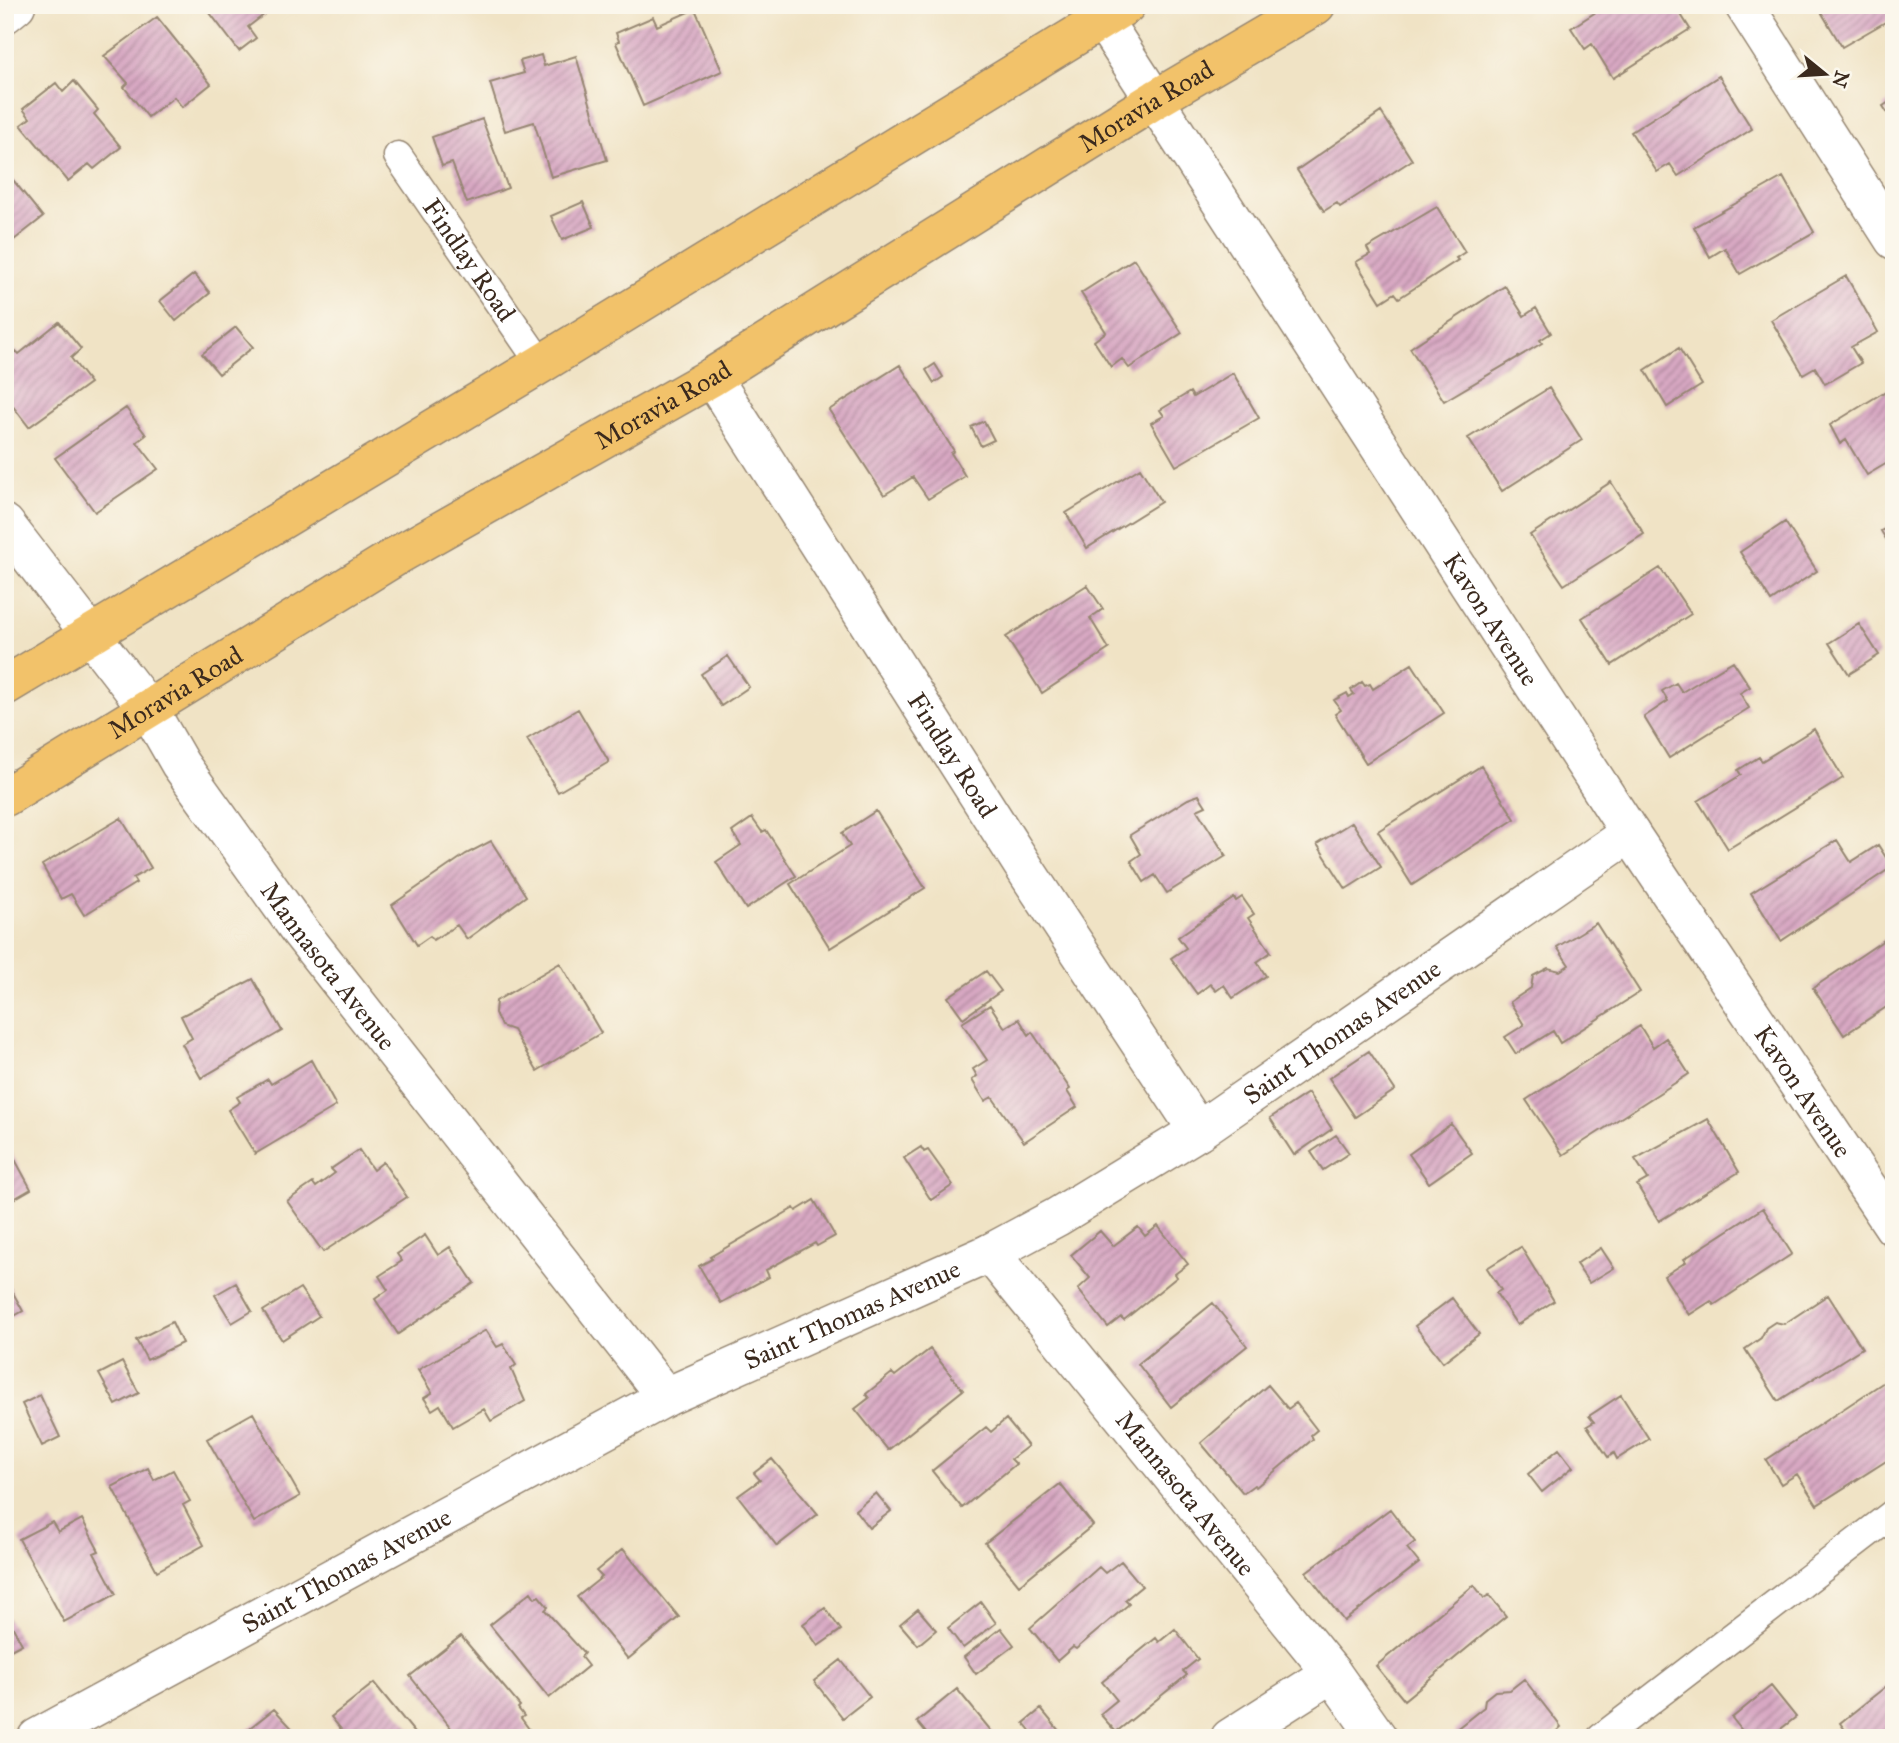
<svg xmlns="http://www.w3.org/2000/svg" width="1899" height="1743" viewBox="0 0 1899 1743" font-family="'IM FELL Great Primer',serif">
	<defs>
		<pattern id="building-hatch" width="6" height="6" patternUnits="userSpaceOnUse" patternTransform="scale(1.75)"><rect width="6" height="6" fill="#d8a8c3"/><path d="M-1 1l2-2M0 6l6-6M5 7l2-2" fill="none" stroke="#b0899e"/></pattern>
	</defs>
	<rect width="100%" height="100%" fill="#fbf7ec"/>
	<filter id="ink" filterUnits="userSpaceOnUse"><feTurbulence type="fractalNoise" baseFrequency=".0143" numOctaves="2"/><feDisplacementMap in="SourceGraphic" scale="14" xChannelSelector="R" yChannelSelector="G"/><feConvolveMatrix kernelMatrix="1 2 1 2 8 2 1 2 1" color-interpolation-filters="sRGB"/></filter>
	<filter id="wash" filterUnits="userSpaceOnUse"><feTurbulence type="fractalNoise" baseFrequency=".00686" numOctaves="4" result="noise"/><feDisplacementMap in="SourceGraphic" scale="28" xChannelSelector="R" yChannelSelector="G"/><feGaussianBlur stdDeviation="1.57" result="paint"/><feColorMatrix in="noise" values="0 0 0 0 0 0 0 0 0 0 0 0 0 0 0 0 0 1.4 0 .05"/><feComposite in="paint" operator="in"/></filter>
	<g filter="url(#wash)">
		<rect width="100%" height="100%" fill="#f0e3c5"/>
		<g id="blocks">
			<path fill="url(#building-hatch)" d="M204,5H273L274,7L248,27L256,38L239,51Z
				M1607,5H1675L1690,29L1613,78L1592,44L1585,49L1571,28Z
				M1817,5H1894V17L1842,47Z
				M695,9L722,71L643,106L616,43L619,41L616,33L653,17L657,26Z
				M157,17L211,84L182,107L174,97L148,117L124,87L128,83L104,56Z
				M541,55L544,66L576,56L607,160L551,177L534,122L505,131L490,83L524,73L520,61Z
				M1719,76L1752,129L1678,176L1670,164L1657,172L1631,132Z
				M74,81L98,110L94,114L121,147L94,169L89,164L68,181L21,125L30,118L23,109L56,83L63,92Z
				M1894,99V123L1883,106Z
				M1381,112L1412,160L1340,207L1337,203L1324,211L1297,170Z
				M482,119L508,188L467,203L452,163L442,166L432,137Z
				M5,170L43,217L14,240L5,230Z
				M1783,177L1814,232L1740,274L1725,248L1710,257L1694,227Z
				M583,202L594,227L562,240L551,216Z
				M1437,207L1465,252L1456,258L1458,260L1399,298L1395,293L1381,302L1356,262L1370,254L1367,248Z
				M1134,259L1182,333L1129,368L1122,359L1111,367L1094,341L1106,332L1081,293Z
				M194,274L210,293L176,321L160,301Z
				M1846,276L1878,332L1851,347L1861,363L1825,384L1815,367L1803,374L1771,320Z
				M1505,286L1524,316L1536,308L1551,333L1540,340L1542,343L1444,401L1410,348Z
				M59,322L81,349L71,358L90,383L29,427L5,396V359L16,351L19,354Z
				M236,327L253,347L219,374L202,354Z
				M1679,348L1702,385L1667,407L1645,370Z
				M935,364L943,377L934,383L926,370Z
				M900,365L954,451L951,453L965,476L928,499L913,477L884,495L829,410Z
				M1233,373L1259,418L1176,466L1151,423L1164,416L1160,410L1190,392L1193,397Z
				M1894,386V459L1867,475L1846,440L1840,444L1830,425Z
				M1549,388L1582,440L1502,491L1468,438Z
				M126,408L146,435L137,442L158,469L95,512L55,458Z
				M984,421L994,440L981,446L971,427Z
				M1140,468L1161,502L1087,548L1066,513Z
				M1611,482L1644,534L1564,585L1530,535Z
				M1785,522L1817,571L1771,601L1740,552Z
				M1894,524V552L1881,531Z
				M1660,568L1691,614L1612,665L1582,618Z
				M1087,585L1103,609L1090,618L1109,649L1042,693L1006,637Z
				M1859,624L1879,655L1849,674L1829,643Z
				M728,656L749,687L721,706L701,674Z
				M1733,661L1750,687L1740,693L1749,708L1669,758L1644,717L1668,701L1662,691L1676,683L1682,692Z
				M1412,664L1444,713L1366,763L1335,714L1341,710L1334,700L1347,693L1349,697L1354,694L1351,690L1362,682L1365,686L1370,684L1373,689Z
				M578,709L609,762L558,792L527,739Z
				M1814,729L1843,778L1728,849L1698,801L1741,775L1738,770L1759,757L1762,761Z
				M1481,766L1515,819L1412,885L1378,831Z
				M1199,795L1206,806L1197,810L1226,856L1167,893L1155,875L1144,882L1131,861L1141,854L1130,835L1188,799Z
				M876,811L925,888L830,948L790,884L850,846L842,833Z
				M121,818L151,868L133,878L136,883L84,915L71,894L61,899L42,865Z
				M752,818L762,832L766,830L796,876L746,909L716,862L741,845L732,832Z
				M1352,822L1381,867L1346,889L1317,844Z
				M1837,840L1851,862L1878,845L1892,867L1781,941L1751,893Z
				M491,841L526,896L467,939L457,925L433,940L430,936L417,945L392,905L466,854Z
				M1242,897L1254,914L1248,918L1271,952L1257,962L1266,976L1233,998L1224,985L1216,991L1210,984L1197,994L1171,958L1186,948L1178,937L1234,898L1236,901Z
				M1596,923L1640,992L1560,1043L1553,1031L1516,1054L1505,1037L1524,1025L1510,1002L1531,988L1533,976L1548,968L1560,971L1569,965L1557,947Z
				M1890,936L1894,941V1002L1844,1035L1813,988Z
				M560,963L601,1033L537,1071L513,1030L501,1026L495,1013L496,1001Z
				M986,971L1001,991L963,1018L948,997Z
				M253,979L282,1031L201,1078L182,1044L192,1038L181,1016Z
				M990,1005L1005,1028L1019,1019L1029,1035L1032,1032L1070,1089L1067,1091L1077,1107L1024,1142L992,1097L985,1101L972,1080L977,1076L973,1069L987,1060L962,1023Z
				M1640,1026L1653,1047L1666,1038L1689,1074L1563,1155L1526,1100Z
				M1369,1051L1395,1090L1355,1117L1329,1078Z
				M311,1060L336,1106L255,1154L228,1110L240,1102L237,1097L268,1079L271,1084Z
				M1308,1093L1332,1129L1294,1155L1270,1118Z
				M1708,1119L1739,1172L1659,1221L1637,1185L1648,1179L1635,1159Z
				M1451,1124L1472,1153L1429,1183L1409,1154Z
				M1336,1135L1349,1153L1323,1170L1311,1152Z
				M5,1141L31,1189L5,1204Z
				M921,1147L924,1152L928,1150L953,1185L931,1200L904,1158Z
				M359,1150L373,1170L383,1162L407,1197L323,1252L287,1201L313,1183L316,1187L335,1173L331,1169Z
				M814,1200L835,1236L817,1246L815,1243L766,1270L769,1277L721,1303L699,1266L712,1259L710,1257L794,1208L796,1211Z
				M1763,1208L1792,1254L1714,1305L1711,1301L1689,1315L1664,1276L1686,1262L1684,1259Z
				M1158,1226L1188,1264L1175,1274L1177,1277L1124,1320L1121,1317L1108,1327L1078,1289L1090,1278L1071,1255L1100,1231L1113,1246L1138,1227L1145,1236Z
				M425,1235L438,1255L450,1247L474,1283L398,1334L375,1299L388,1290L379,1276L402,1261L397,1254Z
				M1521,1247L1554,1301L1517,1325L1496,1293L1501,1290L1487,1268Z
				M1601,1248L1614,1268L1589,1283L1576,1264Z
				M5,1278L23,1311L5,1321Z
				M236,1283L252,1311L232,1323L215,1295Z
				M300,1288L319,1316L282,1340L263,1311Z
				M1828,1295L1862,1348L1778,1401L1745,1349L1761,1338L1766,1328L1775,1322L1784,1324Z
				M1452,1298L1479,1334L1443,1362L1415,1326Z
				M1213,1303L1247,1346L1171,1407L1138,1364Z
				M172,1322L182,1343L147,1360L136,1340Z
				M486,1330L497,1347L503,1344L516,1365L511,1369L525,1401L491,1421L484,1409L453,1427L440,1405L432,1410L424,1398L432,1393L418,1370Z
				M930,1349L963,1390L888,1450L855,1409L869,1398L866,1394L892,1373L895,1376Z
				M122,1362L139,1393L116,1405L99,1374Z
				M1887,1380L1894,1390V1456L1817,1505L1797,1474L1781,1484L1766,1460Z
				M1268,1385L1288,1409L1296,1403L1317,1430L1311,1435L1313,1439L1256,1487L1254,1485L1243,1493L1201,1443Z
				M40,1395L60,1437L42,1446L22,1404Z
				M1621,1395L1649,1439L1617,1459L1614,1453L1608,1457L1587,1426L1594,1422L1589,1416Z
				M253,1413L300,1496L254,1522L207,1439Z
				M1006,1419L1028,1446L1011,1459L1016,1464L962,1508L932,1471L986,1427L991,1432Z
				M1559,1449L1573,1467L1542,1492L1528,1474Z
				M772,1459L818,1514L777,1546L738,1496L760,1480L754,1473Z
				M148,1468L154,1480L173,1470L190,1501L183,1505L204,1545L157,1571L112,1487Z
				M1060,1484L1093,1525L1019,1585L985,1543Z
				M876,1493L891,1511L869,1528L855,1510Z
				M1390,1509L1415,1542L1407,1548L1419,1563L1344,1621L1306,1572Z
				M82,1519L99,1551L94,1553L116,1594L64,1622L19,1539L52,1522L58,1532Z
				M623,1549L679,1617L628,1659L577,1597L602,1577L596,1571Z
				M1121,1561L1142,1586L1125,1600L1129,1604L1076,1649L1073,1647L1057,1661L1030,1628L1099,1567L1105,1573Z
				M1474,1585L1484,1598L1489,1595L1506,1616L1404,1700L1376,1666Z
				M531,1592L535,1598L539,1596L548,1607L545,1610L584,1653L581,1657L588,1666L549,1698L490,1625Z
				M981,1602L996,1623L963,1648L948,1628Z
				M825,1608L841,1630L818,1646L803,1624Z
				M918,1609L936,1630L918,1645L900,1624Z
				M5,1613L22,1644L5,1653Z
				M1001,1628L1014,1645L976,1674L964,1657Z
				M1175,1629L1198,1659L1183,1671L1187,1675L1116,1732L1100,1714L1117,1700L1102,1682L1156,1638L1159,1642Z
				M461,1636L520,1706L518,1708L524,1716L521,1718L529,1729L517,1738H511L505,1731L497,1738H459L410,1676Z
				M841,1660L870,1697L843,1718L814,1681Z
				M1524,1679L1561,1727L1549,1738H1451L1457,1733L1454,1731L1484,1707L1485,1699L1495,1691L1510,1690Z
				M1894,1680V1738H1851L1840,1723Z
				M374,1683L419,1738H348L331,1717Z
				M1771,1686L1796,1717L1769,1738H1748L1732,1718Z
				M957,1689L997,1738H930L917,1722Z
				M274,1709L301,1738H245L242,1734Z
				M1041,1709L1065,1738H1036L1024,1723Z"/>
		</g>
	</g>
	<g filter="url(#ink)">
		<use href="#blocks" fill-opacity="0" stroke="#968672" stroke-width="2"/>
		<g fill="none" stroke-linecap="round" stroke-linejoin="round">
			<defs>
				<g id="service">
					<path id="s1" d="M398,156L541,364"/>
					<path d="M1601,1738L1894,1513"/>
				</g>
				<g id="minor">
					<path id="s2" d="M1093,5L1630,833L1894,1227"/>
					<path d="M1744,5L1894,240"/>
					<path d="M5,14L16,5"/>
					<path id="s3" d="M712,377L1029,875L1198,1131"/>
					<path id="s4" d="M149,710L180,764L299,930L666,1397"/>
					<path id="s5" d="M990,1253L1332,1673L1378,1738"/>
					<path id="s6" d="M37,1738L666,1397L990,1253L1057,1217L1198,1131L1630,833"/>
					<path d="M1230,1738L1332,1673"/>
				</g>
				<path id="tertiary" d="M5,524L149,710"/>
				<g id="primary">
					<path d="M5,686L541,364L1126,5"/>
					<path id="s7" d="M5,797L398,555L712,377L1156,99L1316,5"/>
				</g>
			</defs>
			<use href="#service" stroke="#968672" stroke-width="31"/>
			<use href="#minor" stroke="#968672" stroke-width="41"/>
			<use href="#tertiary" stroke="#968672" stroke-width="41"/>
			<use href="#primary" stroke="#968672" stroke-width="41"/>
			<use href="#service" stroke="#fff" stroke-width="28"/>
			<use href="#minor" stroke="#fff" stroke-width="38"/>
			<use href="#tertiary" stroke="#fff" stroke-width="38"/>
			<use href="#primary" stroke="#f2c26a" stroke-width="38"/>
		</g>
	</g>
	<g text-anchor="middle" stroke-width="6" stroke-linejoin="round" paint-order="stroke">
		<g font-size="26" fill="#3b2a1e" stroke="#fbf7ec">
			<text dy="9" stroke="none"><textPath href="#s7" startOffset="1334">Moravia Road</textPath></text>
			<text dy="9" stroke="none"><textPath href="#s1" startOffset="126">Findlay Road</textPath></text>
			<text dy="9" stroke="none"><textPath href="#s7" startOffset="766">Moravia Road</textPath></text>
			<text dy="9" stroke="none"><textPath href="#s2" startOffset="732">Kavon Avenue</textPath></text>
			<text dy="9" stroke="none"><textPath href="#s7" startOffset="200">Moravia Road</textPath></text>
			<text dy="9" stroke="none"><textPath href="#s3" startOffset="448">Findlay Road</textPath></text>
			<text dy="9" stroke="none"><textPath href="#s4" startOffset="313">Mannasota Avenue</textPath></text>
			<text dy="9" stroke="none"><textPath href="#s6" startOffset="1486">Saint Thomas Avenue</textPath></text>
			<text dy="9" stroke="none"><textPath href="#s2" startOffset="1298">Kavon Avenue</textPath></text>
			<text dy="9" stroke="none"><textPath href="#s6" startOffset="919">Saint Thomas Avenue</textPath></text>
			<text dy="9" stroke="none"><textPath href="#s5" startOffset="310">Mannasota Avenue</textPath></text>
			<text dy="9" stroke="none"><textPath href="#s6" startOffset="352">Saint Thomas Avenue</textPath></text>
		</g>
	</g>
	<rect width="1899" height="1743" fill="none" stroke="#fbf7ec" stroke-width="28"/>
	<g transform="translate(1825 74) rotate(108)" stroke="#fbf7ec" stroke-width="5" paint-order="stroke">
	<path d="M0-5L12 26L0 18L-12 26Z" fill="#3b2a1e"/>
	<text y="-10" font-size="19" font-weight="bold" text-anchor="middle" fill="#3b2a1e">N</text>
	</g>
</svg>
